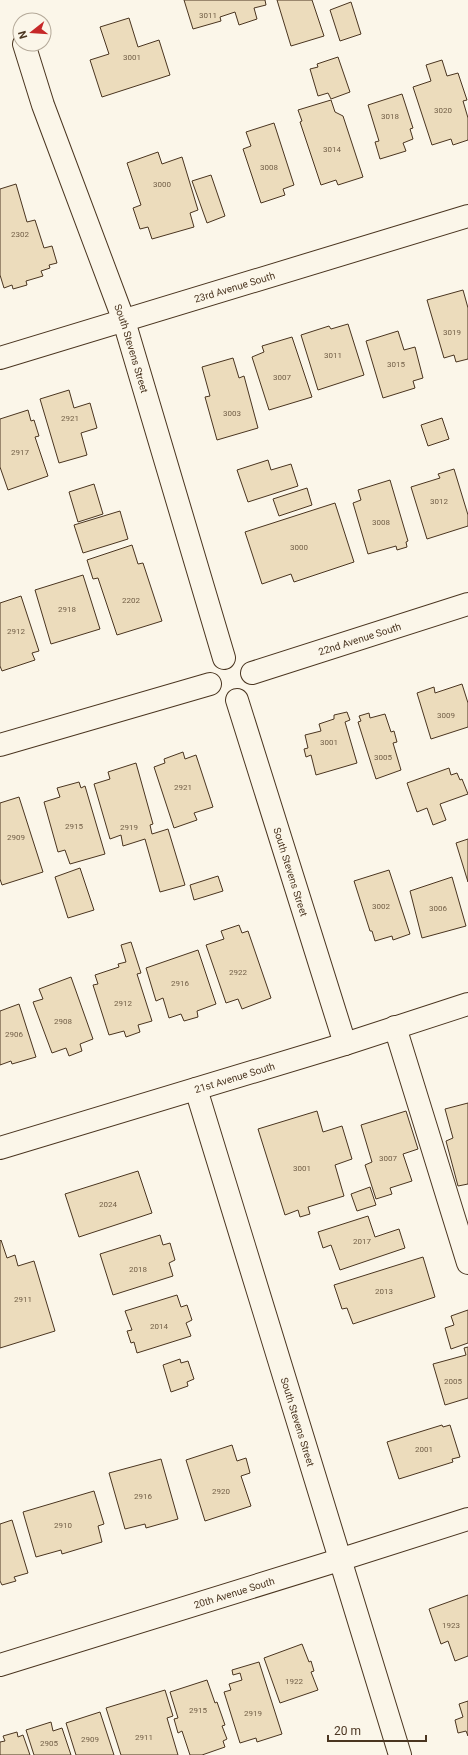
<svg xmlns="http://www.w3.org/2000/svg" width="468" height="1755" viewBox="0 0 468 1755" font-family="Roboto,sans-serif">
	<rect width="100%" height="100%" fill="#fbf6e9"/>
	<path fill="#ecdcbc" stroke="#4a3520" d="M184,0H265L266,5L254,8L257,19L239,25L235,12L220,17L221,21L193,29Z
		M277,0H312L324,36L291,46Z
		M351,2L361,34L340,41L330,10Z
		M129,18L138,47L159,40L170,75L102,97L90,60L109,54L100,27Z
		M338,57L350,92L331,99L328,93L318,96L310,69L318,67L317,64Z
		M442,60L447,76L458,73L467,100L463,101L468,118V140L453,145L451,139L432,145L413,87L431,81L426,65Z
		M402,94L413,128L410,129L413,139L403,143L406,151L380,159L375,142L379,141L368,105Z
		M331,100L335,112L343,116L363,177L338,185L336,180L321,185L300,122L302,121L298,110Z
		M274,123L294,185L283,189L285,195L261,203L243,149L251,146L246,132Z
		M158,152L162,164L182,157L198,210L190,213L194,227L152,239L148,227L140,229L133,208L141,205L127,163Z
		M211,175L225,216L207,223L192,181Z
		M16,184L27,222L35,220L44,248L52,246L57,263L49,265L50,268L41,271L43,276L26,281L27,285L13,289L12,285L4,288L0,275V189Z
		M463,290L468,308V359L456,362L454,355L444,358L427,300Z
		M348,324L364,375L318,390L301,335L329,326L331,329Z
		M398,331L404,350L415,347L423,378L413,381L415,388L383,398L366,341Z
		M292,337L312,397L269,410L252,357L264,352L262,346Z
		M233,358L239,378L244,376L258,428L217,440L205,397L210,396L202,367Z
		M69,390L74,408L90,403L97,428L81,433L87,455L59,463L40,399Z
		M28,410L31,421L34,420L39,436L35,437L48,476L8,490L0,467V419Z
		M442,418L449,439L428,446L421,425Z
		M268,460L271,470L291,464L298,486L248,502L237,470Z
		M454,469L468,515V526L427,539L411,487L440,478L438,474Z
		M390,480L408,541L406,542L407,547L397,550L396,546L368,554L353,503L361,500L358,490Z
		M94,484L103,514L78,522L69,492Z
		M307,488L312,505L279,516L273,499Z
		M335,503L354,562L294,582L291,574L262,584L245,532Z
		M120,511L128,539L83,553L74,525Z
		M132,545L138,564L143,563L162,621L117,635L98,578L93,579L87,560Z
		M83,575L100,629L51,644L35,590Z
		M21,596L39,651L32,653L35,660L2,671L0,666V603Z
		M462,684L468,703V727L431,739L417,693L434,687L435,693Z
		M347,712L350,720L345,722L357,763L316,775L311,755L306,757L304,749L308,748L305,735L321,731L319,724L334,719V715Z
		M369,713L370,718L385,714L391,732L394,731L397,742L393,743L401,770L376,779L358,722L361,721L359,716Z
		M183,752L185,759L196,755L213,807L194,813L197,820L174,828L154,767L165,763L164,759Z
		M136,763L153,824L150,825L152,834L168,829L185,885L160,892L145,839L123,846L121,835L110,839L94,784L110,779L108,772Z
		M449,768L451,775L457,773L460,780L462,779L468,794L440,804L446,820L433,825L427,808L417,812L407,783Z
		M79,782L81,788L85,786L105,854L70,864L65,850L58,852L44,802L60,797L57,788Z
		M19,797L43,872L2,885L0,879V803Z
		M468,839V882L456,843Z
		M80,868L94,910L68,918L55,877Z
		M389,870L410,934L393,940L392,936L375,941L372,931H370L354,881Z
		M218,876L223,891L194,900L190,885Z
		M452,877L466,926L422,938L410,891Z
		M239,925L242,933L248,931L271,998L242,1009L238,999L226,1003L206,945L224,939L221,931Z
		M131,942L141,973L137,974L152,1021L138,1025L140,1032L126,1037L124,1031L109,1035L93,985L98,984L95,975L119,967L118,964L126,962L121,945Z
		M198,950L216,1004L197,1011L198,1017L184,1021L181,1014L169,1018L163,998L156,1001L146,968Z
		M71,977L93,1039L80,1044L82,1051L69,1056L66,1048L52,1053L33,1002L43,999L39,989Z
		M19,1004L36,1057L12,1064L11,1061L0,1065V1011Z
		M468,1103V1184L458,1186L446,1141L453,1138L445,1109Z
		M317,1111L323,1132L342,1126L352,1159L335,1165L344,1196L308,1207L310,1214L300,1217L298,1210L285,1215L258,1129Z
		M406,1111L418,1149L403,1154L412,1181L390,1188L392,1194L376,1199L365,1165L372,1162L361,1125Z
		M138,1171L152,1213L79,1237L65,1194Z
		M370,1187L376,1205L357,1211L351,1194Z
		M368,1216L375,1237L399,1229L405,1248L340,1270L331,1245L323,1248L318,1232Z
		M160,1235L163,1245L170,1243L175,1260L169,1263L173,1276L113,1295L100,1254Z
		M1,1240L7,1258L15,1255L18,1266L34,1261L55,1331L0,1348V1241Z
		M423,1257L435,1297L353,1324L347,1308L342,1309L334,1285Z
		M177,1295L181,1307L187,1305L192,1320L186,1323L191,1336L137,1353L134,1342L131,1343L127,1331L132,1330L125,1311Z
		M468,1310V1343L451,1349L445,1328L454,1325L451,1316Z
		M468,1347V1398L445,1405L433,1364L466,1355L464,1348Z
		M180,1359L181,1363L188,1361L194,1379L187,1382L188,1386L171,1392L163,1365Z
		M442,1425L443,1427L450,1425L460,1457L452,1459L453,1462L399,1479L387,1442Z
		M232,1445L237,1461L246,1458L250,1473L241,1476L251,1506L205,1521L186,1460Z
		M161,1459L178,1519L146,1528L145,1524L125,1529L109,1473Z
		M94,1491L104,1524L98,1526L102,1542L62,1554L61,1550L36,1557L23,1512Z
		M12,1520L28,1573L14,1577L16,1581L2,1585L0,1581V1524Z
		M468,1595V1656L455,1661L448,1641L441,1644L429,1609Z
		M302,1644L309,1662L311,1661L314,1671L311,1672L318,1690L280,1703L264,1658Z
		M259,1662L282,1734L257,1742L256,1738L240,1743L224,1692L231,1690L229,1684L242,1680L240,1673L233,1675L232,1670Z
		M207,1680L215,1703L217,1702L225,1725L222,1726L227,1739L223,1741L225,1747L202,1755H190L182,1731L178,1733L174,1719L178,1718L170,1692Z
		M165,1690L173,1716L167,1718L178,1755H121L106,1708Z
		M468,1701V1736L466,1731L458,1733L455,1720L463,1717L459,1704Z
		M100,1712L114,1755H76L66,1723Z
		M51,1722L53,1731L62,1728L71,1755H34L26,1730Z
		M17,1732L18,1737L23,1735L30,1755H0V1742L5,1741L3,1736Z"/>
	<g fill="none" stroke-linecap="round" stroke-linejoin="round">
		<defs>
			<g id="minor">
				<path id="s1" d="M24,44L43,105L124,321L224,658"/>
				<path id="s2" d="M0,358L468,216"/>
				<path id="s3" d="M252,673L468,604"/>
				<path id="s4" d="M237,700L345,1044"/>
				<path d="M0,745L210,684"/>
				<path d="M395,1027L468,1263"/>
				<path id="s5" d="M196,1089L400,1755"/>
				<path id="s6" d="M0,1148L345,1044L468,1004"/>
				<path id="s7" d="M0,1665L339,1560L468,1519"/>
			</g>
		</defs>
		<use href="#minor" stroke="#4a3520" stroke-width="24"/>
		<use href="#minor" stroke="#fbf6e9" stroke-width="22"/>
	</g>
	<g text-anchor="middle" stroke-width="3" stroke-linejoin="round" paint-order="stroke">
		<g font-size="8" fill="#725f47">
			<text x="208" y="18">3011</text>
			<text x="132" y="60">3001</text>
			<text x="443" y="113">3020</text>
			<text x="390" y="119">3018</text>
			<text x="332" y="152">3014</text>
			<text x="269" y="170">3008</text>
			<text x="162" y="187">3000</text>
			<text x="20" y="237">2302</text>
			<text x="452" y="335">3019</text>
			<text x="333" y="358">3011</text>
			<text x="396" y="367">3015</text>
			<text x="282" y="380">3007</text>
			<text x="232" y="416">3003</text>
			<text x="70" y="421">2921</text>
			<text x="20" y="455">2917</text>
			<text x="439" y="504">3012</text>
			<text x="381" y="525">3008</text>
			<text x="299" y="550">3000</text>
			<text x="131" y="603">2202</text>
			<text x="67" y="612">2918</text>
			<text x="16" y="634">2912</text>
			<text x="446" y="718">3009</text>
			<text x="329" y="745">3001</text>
			<text x="383" y="760">3005</text>
			<text x="183" y="790">2921</text>
			<text x="74" y="829">2915</text>
			<text x="129" y="830">2919</text>
			<text x="16" y="840">2909</text>
			<text x="381" y="909">3002</text>
			<text x="438" y="911">3006</text>
			<text x="238" y="975">2922</text>
			<text x="180" y="986">2916</text>
			<text x="123" y="1006">2912</text>
			<text x="63" y="1024">2908</text>
			<text x="14" y="1037">2906</text>
			<text x="388" y="1161">3007</text>
			<text x="302" y="1171">3001</text>
			<text x="108" y="1207">2024</text>
			<text x="362" y="1244">2017</text>
			<text x="138" y="1272">2018</text>
			<text x="384" y="1294">2013</text>
			<text x="23" y="1302">2911</text>
			<text x="159" y="1329">2014</text>
			<text x="453" y="1384">2005</text>
			<text x="424" y="1452">2001</text>
			<text x="221" y="1494">2920</text>
			<text x="143" y="1499">2916</text>
			<text x="63" y="1528">2910</text>
			<text x="451" y="1628">1923</text>
			<text x="294" y="1684">1922</text>
			<text x="198" y="1713">2915</text>
			<text x="253" y="1716">2919</text>
			<text x="144" y="1740">2911</text>
			<text x="90" y="1742">2909</text>
			<text x="49" y="1746">2905</text>
		</g>
		<g font-size="10" fill="#4a3520" stroke="#fbf6e9">
			<text dy="4" stroke="none"><textPath href="#s2" startOffset="245">23rd Avenue South</textPath></text>
			<text dy="4" stroke="none"><textPath href="#s1" startOffset="323">South Stevens Street</textPath></text>
			<text dy="4" stroke="none"><textPath href="#s3" startOffset="113">22nd Avenue South</textPath></text>
			<text dy="4" stroke="none"><textPath href="#s4" startOffset="180">South Stevens Street</textPath></text>
			<text dy="4" stroke="none"><textPath href="#s6" startOffset="245">21st Avenue South</textPath></text>
			<text dy="4" stroke="none"><textPath href="#s5" startOffset="348">South Stevens Street</textPath></text>
			<text dy="4" stroke="none"><textPath href="#s7" startOffset="245">20th Avenue South</textPath></text>
		</g>
	</g>
	<g transform="translate(32 32) rotate(253)"><circle r="19" fill="#fbf6e9" stroke="#b4a999"/>
	<path d="M0-3L7 15L0 10L-7 15Z" fill="#c62828"/>
	<text y="-6" font-size="11" font-weight="bold" text-anchor="middle" fill="#4a3520">N</text>
	</g>
	<path d="M328 1735v6h98v-6" fill="none" stroke="#4a3520" stroke-width="2"/>
	<text x="334" y="1735" font-size="12" fill="#4a3520" stroke="#fbf6e9" stroke-width="3" paint-order="stroke">20 m</text>
</svg>
